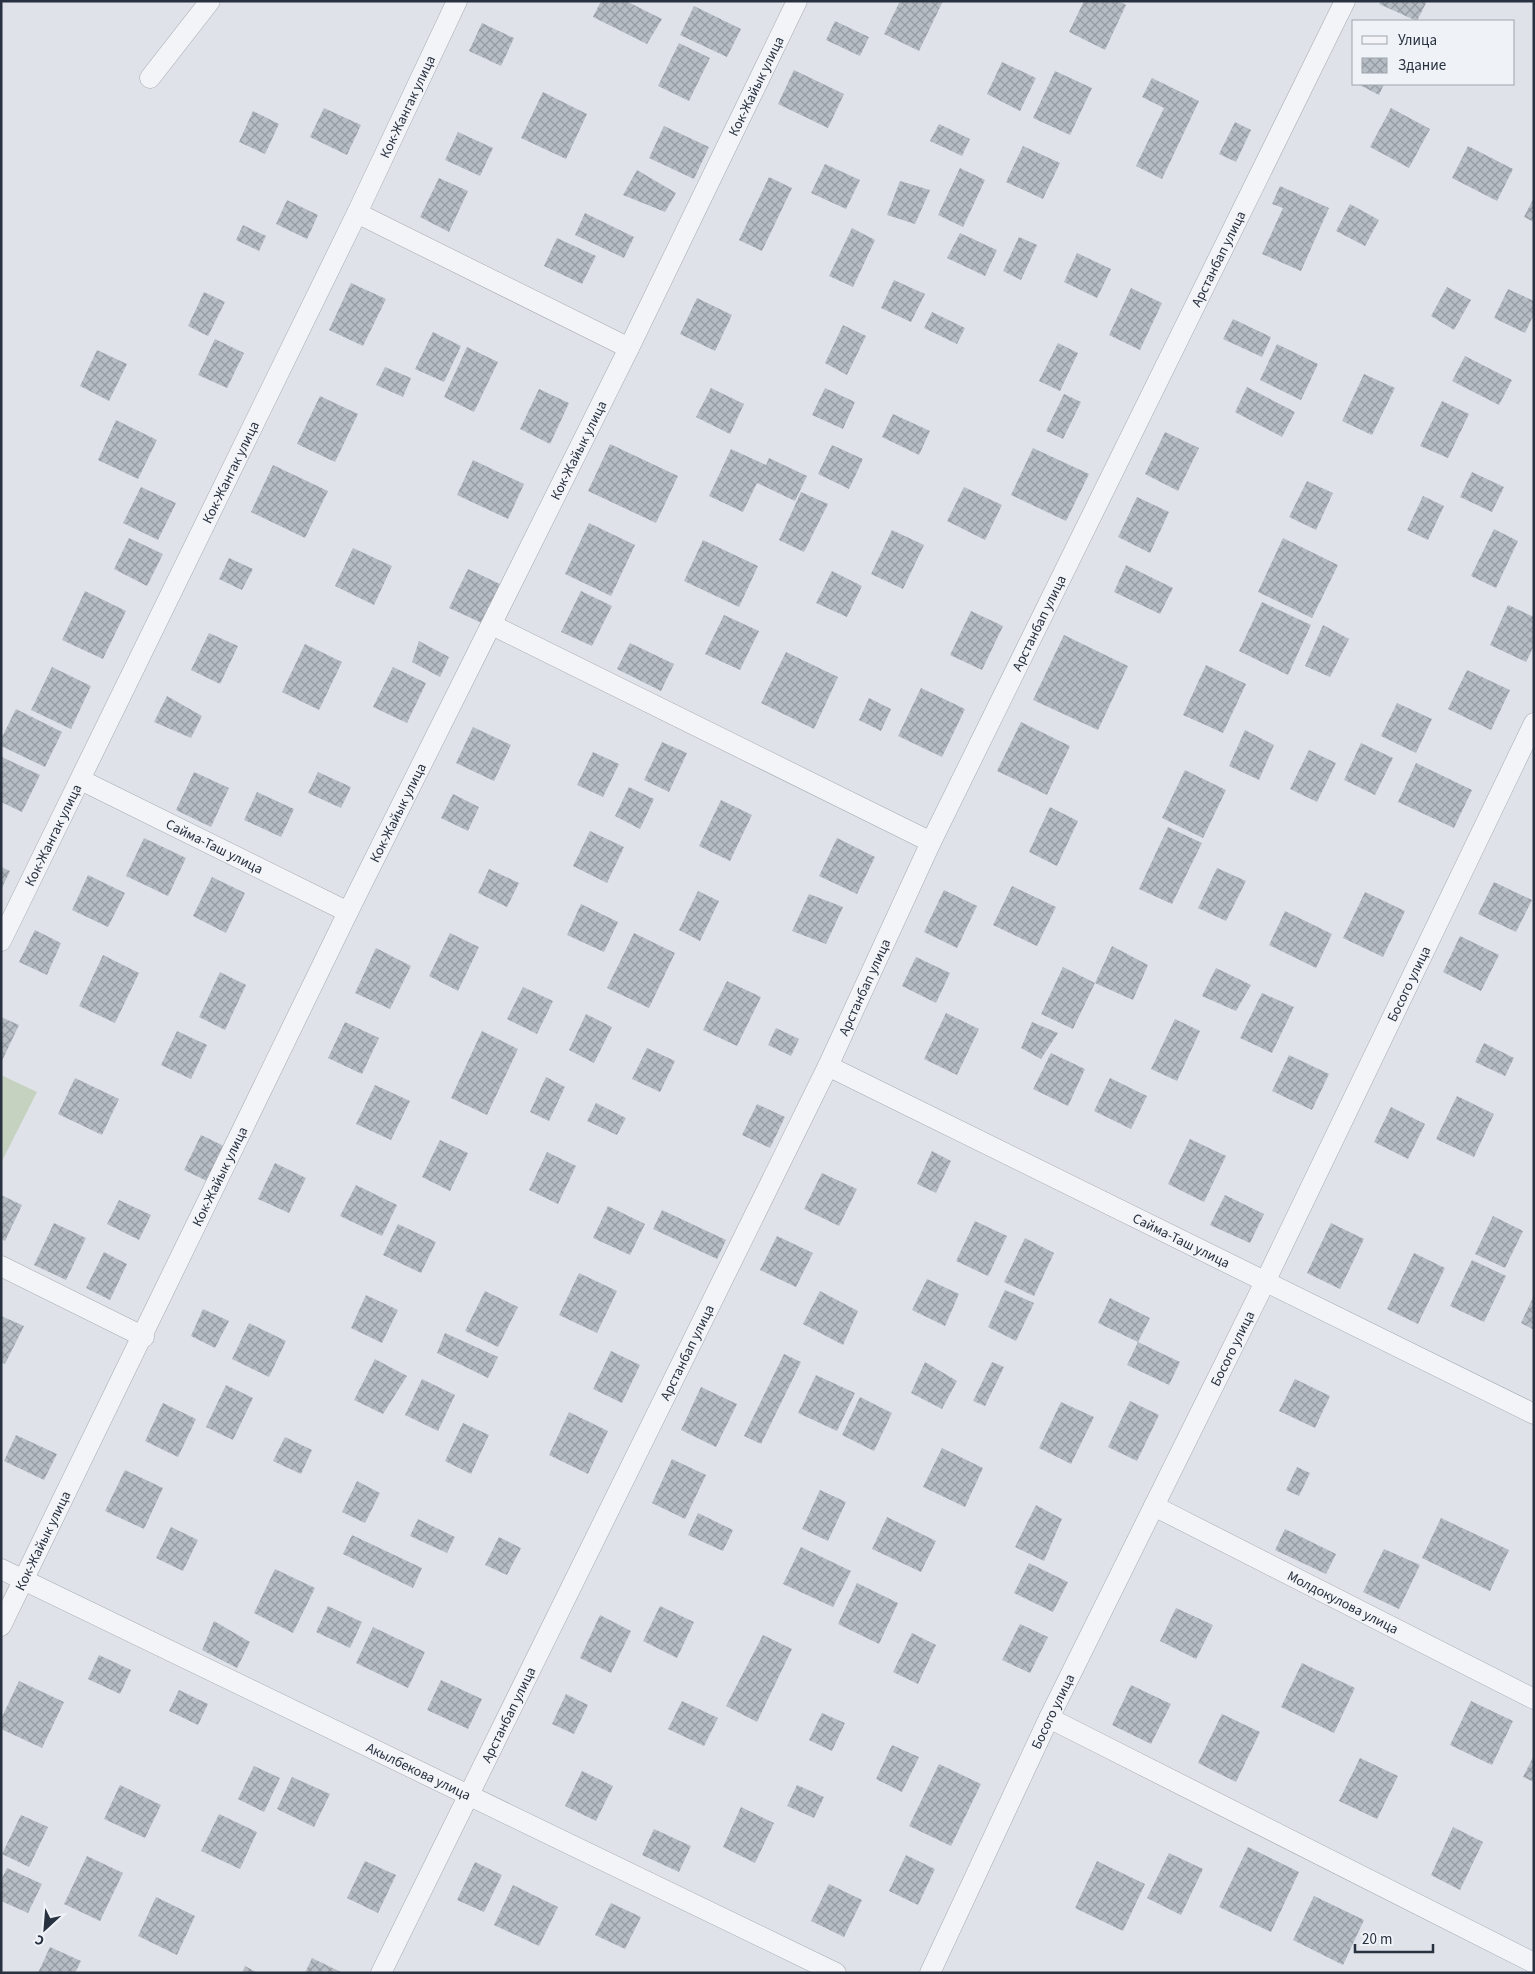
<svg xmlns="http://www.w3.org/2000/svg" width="1535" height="1974" viewBox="0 0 1535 1974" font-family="'Source Sans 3',sans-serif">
	<defs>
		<pattern id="building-cross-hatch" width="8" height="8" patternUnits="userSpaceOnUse" patternTransform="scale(1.25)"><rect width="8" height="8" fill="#b7bdc5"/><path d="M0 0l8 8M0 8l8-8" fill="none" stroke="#959aa1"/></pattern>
	</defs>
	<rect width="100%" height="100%" fill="#dfe3e9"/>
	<path fill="#c6d2c0" d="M1,1075L37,1092L1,1163Z"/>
	<path fill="url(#building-cross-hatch)" d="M601,1H626L662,19L647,44L593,17Z
		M900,1H943L919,51L884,34Z
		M1084,1H1118L1126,5L1105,50L1069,32Z
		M1381,1H1427L1417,21L1379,4Z
		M694,6L741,29L727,57L680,35Z
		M835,21L869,37L860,56L826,40Z
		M482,23L514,38L501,66L469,51Z
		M679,43L710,58L689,101L658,86Z
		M1002,62L1036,78L1020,111L987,94Z
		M794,70L844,94L828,128L778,104Z
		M1055,71L1092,88L1070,135L1033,118Z
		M1152,78L1199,101L1162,179L1136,166L1164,108L1142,97Z
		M1358,84H1384L1379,95Z
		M543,92L587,114L566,159L521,138Z
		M324,108L361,125L347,155L310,137Z
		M1391,108L1430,129L1409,168L1370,147Z
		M253,111L279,124L265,154L239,142Z
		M1235,122L1251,130L1236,162L1219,154Z
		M939,124L970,139L962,156L930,141Z
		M664,126L709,147L694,179L649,158Z
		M458,132L493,148L480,176L445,160Z
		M1023,146L1060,163L1043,199L1006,182Z
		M1468,146L1513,169L1497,201L1452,178Z
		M825,164L860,180L846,209L811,193Z
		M960,168L985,180L963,227L938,215Z
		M637,170L676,193L665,212L623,195Z
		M769,177L792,188L762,251L739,240Z
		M439,178L468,191L449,232L420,217Z
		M900,181L930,190L915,224L887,215Z
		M1280,186L1329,208L1301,271L1262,254L1283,208L1272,204Z
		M1534,197V222L1524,217Z
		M287,200L318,215L307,239L276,224Z
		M1350,204L1379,220L1365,246L1336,231Z
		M585,213L634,237L624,258L575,235Z
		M243,225L266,236L259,251L236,240Z
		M852,228L875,240L853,287L829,276Z
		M960,233L997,250L985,276L947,258Z
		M1019,237L1037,245L1021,280L1003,271Z
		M557,238L596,256L582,284L544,266Z
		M1077,253L1111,269L1097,298L1064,282Z
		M894,280L925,294L911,322L881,308Z
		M351,283L386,299L363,346L329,330Z
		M1447,287L1471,300L1454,330L1431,316Z
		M1131,288L1162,303L1140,350L1109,335Z
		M1508,289L1534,301V314L1525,333L1494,318Z
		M204,292L225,302L208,336L188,326Z
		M697,298L732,315L715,351L680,334Z
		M932,312L965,328L957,344L924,328Z
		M1233,319L1271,337L1262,357L1223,339Z
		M843,325L866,336L847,375L825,363Z
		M433,332L461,346L444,382L415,369Z
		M215,339L244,353L227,388L198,375Z
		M1058,343L1078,353L1060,391L1039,381Z
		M1277,344L1318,364L1301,400L1260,380Z
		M467,347L498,362L474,412L444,397Z
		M97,350L127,364L109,401L80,386Z
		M1465,356L1512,380L1499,405L1452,381Z
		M385,367L411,378L403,397L376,385Z
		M1364,374L1395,388L1372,435L1342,421Z
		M1247,387L1295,412L1282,437L1235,412Z
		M711,388L744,404L730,434L696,417Z
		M825,388L855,402L843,429L812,415Z
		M539,389L569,403L550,444L520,429Z
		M1064,394L1081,402L1063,439L1046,431Z
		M320,396L358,414L335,462L297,444Z
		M1442,401L1469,414L1448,458L1420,446Z
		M893,414L930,431L919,455L882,437Z
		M116,420L157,440L138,479L98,460Z
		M1165,432L1199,448L1178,491L1145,474Z
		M610,444L678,476L656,523L588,491Z
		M832,445L863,459L849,489L818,474Z
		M1033,448L1089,474L1066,521L1011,495Z
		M731,449L766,465L769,458L807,476L795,501L757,483L743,512L709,496Z
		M473,460L524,484L508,519L457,495Z
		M273,465L328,491L305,538L251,512Z
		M1472,472L1504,487L1492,512L1460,497Z
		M1307,481L1333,493L1316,530L1289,517Z
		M141,487L176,503L158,540L123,523Z
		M964,487L1002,505L985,540L947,521Z
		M801,492L828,504L804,552L779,540Z
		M1423,496L1444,506L1428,540L1407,530Z
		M1137,497L1169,512L1150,553L1118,537Z
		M589,523L635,545L611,596L565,574Z
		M1494,529L1518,541L1496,588L1471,576Z
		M892,530L924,545L903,589L871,574Z
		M129,538L163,554L147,586L114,569Z
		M1283,538L1338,565L1312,618L1258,592Z
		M703,540L758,566L739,607L684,581Z
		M353,548L392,566L374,605L335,586Z
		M229,558L253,569L242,590L219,579Z
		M1126,565L1173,588L1160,614L1114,592Z
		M468,569L502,585L484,624L449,608Z
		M832,571L862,586L847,617L816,603Z
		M85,591L126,611L103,659L62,640Z
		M581,591L612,606L592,646L561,632Z
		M1262,602L1311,625L1288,675L1239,651Z
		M1508,605L1534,617V646L1526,662L1490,645Z
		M971,611L1003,626L982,670L950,655Z
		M724,615L759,631L740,670L705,654Z
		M1323,625L1349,639L1330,677L1305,666Z
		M209,633L238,646L220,684L191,670Z
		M1064,635L1128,666L1098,730L1033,700Z
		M419,641L449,657L440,677L412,662Z
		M630,643L674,664L661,691L617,669Z
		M305,644L342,662L319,710L282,692Z
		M786,652L838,677L814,729L761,703Z
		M1206,665L1246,684L1223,733L1183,715Z
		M52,667L91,686L71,729L31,710Z
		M393,667L426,683L407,723L373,707Z
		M1467,670L1510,690L1491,730L1448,709Z
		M921,688L965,709L942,757L898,736Z
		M167,696L202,716L191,738L154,722Z
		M869,698L891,709L881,731L859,720Z
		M1397,703L1432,719L1416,753L1381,736Z
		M16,709L62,732L45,767L1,746V739Z
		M1021,722L1070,746L1047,795L997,771Z
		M473,727L511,745L494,781L456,763Z
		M1245,730L1274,745L1259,780L1229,766Z
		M662,742L687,753L669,792L644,780Z
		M1361,743L1393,758L1375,795L1344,780Z
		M1309,750L1336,763L1317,802L1290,789Z
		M593,752L619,764L603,797L577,785Z
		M2,757L40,775L22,812L1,802Z
		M1416,763L1472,790L1454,828L1398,802Z
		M1185,770L1226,790L1203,838L1162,818Z
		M194,772L229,788L211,827L176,810Z
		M318,772L351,787L341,808L308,793Z
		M629,787L654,799L640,829L615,816Z
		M257,792L294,809L281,837L244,820Z
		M453,794L479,807L468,831L441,818Z
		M721,800L752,815L730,861L699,846Z
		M1050,807L1078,821L1057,866L1029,852Z
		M1168,827L1202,843L1172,904L1139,889Z
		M590,831L624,847L607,883L573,866Z
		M144,838L186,858L168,896L126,876Z
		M837,838L875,857L857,894L819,876Z
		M1,867L10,871L1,890Z
		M1217,868L1246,881L1226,921L1198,908Z
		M489,869L519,883L507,907L478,893Z
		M88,875L125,893L108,927L72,910Z
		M212,877L245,893L226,933L193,916Z
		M1494,882L1532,900L1516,932L1478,914Z
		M1012,886L1056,907L1037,946L993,925Z
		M944,890L977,906L957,948L924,932Z
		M698,891L719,901L700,941L679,930Z
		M1365,892L1405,911L1383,957L1343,938Z
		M809,894L843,907L826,944L792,931Z
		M581,904L618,922L604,952L567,935Z
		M1285,911L1332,934L1316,968L1269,945Z
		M35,930L61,943L47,975L19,962Z
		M450,933L479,947L458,991L429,976Z
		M634,933L675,953L649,1008L607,988Z
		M1460,936L1499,955L1481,991L1443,972Z
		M1112,946L1148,965L1133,1000L1095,983Z
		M376,948L411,966L390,1009L355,993Z
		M103,955L139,973L115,1023L79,1006Z
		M916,957L950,973L936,1003L902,986Z
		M1063,967L1095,983L1073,1029L1041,1014Z
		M1216,968L1251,985L1236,1011L1202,996Z
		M220,972L246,985L225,1030L199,1017Z
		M727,981L761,997L737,1046L703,1030Z
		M523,987L553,1001L537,1034L507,1019Z
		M1262,993L1294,1007L1272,1053L1240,1038Z
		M946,1013L979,1029L957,1075L924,1059Z
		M586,1014L612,1027L594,1063L569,1050Z
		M1,1017L19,1025L1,1063Z
		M1175,1019L1200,1031L1177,1081L1151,1069Z
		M345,1022L379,1038L362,1074L328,1058Z
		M1032,1022L1058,1033L1041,1059L1021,1048Z
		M776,1028L799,1039L791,1056L768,1045Z
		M177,1031L207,1045L191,1079L161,1065Z
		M482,1031L518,1049L487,1115L451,1098Z
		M1484,1043L1514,1058L1505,1076L1475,1062Z
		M647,1048L675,1061L660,1092L632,1079Z
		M1051,1053L1085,1069L1068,1106L1033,1089Z
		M1289,1055L1329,1074L1312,1110L1272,1091Z
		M546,1077L565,1087L549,1121L530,1112Z
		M75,1078L119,1099L102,1135L58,1114Z
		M1110,1078L1147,1096L1131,1129L1094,1111Z
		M375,1085L410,1101L391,1140L356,1124Z
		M1457,1096L1494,1114L1474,1157L1436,1139Z
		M596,1103L626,1118L617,1135L587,1121Z
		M757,1104L785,1117L770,1148L742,1135Z
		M1391,1107L1425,1124L1408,1159L1374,1142Z
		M201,1135L226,1147L209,1182L184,1170Z
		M1190,1139L1226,1156L1204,1202L1168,1184Z
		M440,1140L468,1153L450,1191L422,1177Z
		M932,1151L951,1161L936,1193L917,1184Z
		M547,1152L576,1166L558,1204L529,1190Z
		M275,1163L306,1178L289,1213L258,1199Z
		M822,1173L857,1189L839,1226L804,1209Z
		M356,1185L397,1205L382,1236L340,1216Z
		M1,1195L22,1205L5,1241L1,1239Z
		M1225,1195L1264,1214L1250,1243L1210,1225Z
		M119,1200L151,1215L139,1240L107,1224Z
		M608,1206L645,1224L630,1255L593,1238Z
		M662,1210L726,1240L717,1259L653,1229Z
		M1493,1216L1523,1231L1505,1268L1475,1254Z
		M975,1221L1007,1236L988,1276L956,1261Z
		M54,1223L86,1238L66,1280L34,1265Z
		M1331,1223L1364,1239L1340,1289L1307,1273Z
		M398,1224L436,1242L421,1273L383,1255Z
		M777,1236L813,1253L796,1287L760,1270Z
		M1025,1238L1054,1253L1034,1296L1004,1282Z
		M104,1252L127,1264L110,1300L86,1288Z
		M1414,1253L1445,1268L1418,1324L1387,1309Z
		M1472,1260L1506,1276L1484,1322L1450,1306Z
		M579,1273L617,1291L597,1333L559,1315Z
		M927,1279L959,1294L945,1326L912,1310Z
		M1005,1290L1034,1303L1016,1341L988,1327Z
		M485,1291L518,1307L498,1347L465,1331Z
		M820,1291L858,1311L843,1345L803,1324Z
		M366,1295L398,1310L382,1343L351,1328Z
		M1534,1295V1330L1521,1323Z
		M1110,1298L1150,1318L1138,1342L1098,1323Z
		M203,1309L229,1321L215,1348L191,1336Z
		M1,1316L24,1326L5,1364L1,1362Z
		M249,1323L286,1341L269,1377L232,1359Z
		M445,1333L498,1357L488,1378L437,1353Z
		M1138,1342L1180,1362L1169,1385L1127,1365Z
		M611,1351L640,1365L622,1403L593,1389Z
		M784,1354L801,1362L761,1444L744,1436Z
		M375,1359L407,1376L383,1414L354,1400Z
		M925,1362L957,1381L942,1409L911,1393Z
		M992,1362L1004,1367L985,1406L973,1401Z
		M816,1375L855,1393L837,1431L798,1413Z
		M422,1379L455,1395L438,1431L405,1415Z
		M1295,1379L1330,1396L1315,1428L1279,1411Z
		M226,1385L253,1398L233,1440L206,1427Z
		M701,1387L737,1404L716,1447L681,1430Z
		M860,1397L892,1413L874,1451L842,1435Z
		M1130,1401L1159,1415L1137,1461L1108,1447Z
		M1061,1402L1094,1417L1071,1464L1039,1448Z
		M163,1403L196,1419L178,1457L145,1441Z
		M569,1412L608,1431L588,1474L549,1455Z
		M463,1423L489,1435L471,1474L445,1461Z
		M16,1435L57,1454L44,1480L4,1461Z
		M285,1437L312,1450L301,1474L273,1461Z
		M942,1448L983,1468L965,1507L923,1487Z
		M672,1459L706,1475L685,1519L652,1503Z
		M1297,1467L1310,1473L1299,1496L1286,1490Z
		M125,1470L163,1488L144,1529L105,1511Z
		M357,1481L380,1493L365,1523L342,1512Z
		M820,1490L846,1502L828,1541L802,1529Z
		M1036,1505L1062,1519L1044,1561L1015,1547Z
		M698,1513L733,1530L723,1551L688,1535Z
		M887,1517L936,1541L921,1572L872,1549Z
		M1441,1518L1509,1550L1490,1591L1422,1558Z
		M418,1519L455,1537L447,1553L410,1536Z
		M171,1527L198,1540L183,1571L156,1558Z
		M1285,1529L1336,1554L1326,1574L1275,1550Z
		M352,1535L422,1568L413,1588L343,1554Z
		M499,1537L521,1548L507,1575L485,1565Z
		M801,1547L851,1571L833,1607L783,1584Z
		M1384,1549L1420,1565L1399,1609L1363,1592Z
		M1029,1563L1068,1582L1053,1612L1014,1593Z
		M275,1569L315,1588L293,1633L254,1613Z
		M857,1583L898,1603L879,1644L838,1624Z
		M328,1606L362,1622L350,1648L316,1632Z
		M660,1606L694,1622L677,1658L643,1641Z
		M1176,1608L1213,1625L1196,1659L1160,1641Z
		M600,1615L631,1631L611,1673L580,1658Z
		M214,1621L250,1642L237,1668L202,1650Z
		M1020,1624L1048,1637L1030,1673L1002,1660Z
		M373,1627L425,1652L408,1688L356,1663Z
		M912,1633L936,1645L918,1684L893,1672Z
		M763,1635L792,1649L757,1722L726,1706Z
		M99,1655L131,1670L120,1694L88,1679Z
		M1302,1663L1355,1688L1334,1733L1281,1707Z
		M441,1680L482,1699L468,1729L427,1710Z
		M19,1681L64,1702L42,1748L1,1729V1719Z
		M1131,1685L1171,1704L1151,1744L1112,1725Z
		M179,1690L208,1704L198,1725L169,1711Z
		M566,1694L588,1705L574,1734L552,1724Z
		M682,1701L718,1718L704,1746L668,1729Z
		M1471,1701L1513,1721L1492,1765L1450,1745Z
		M822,1713L845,1723L832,1751L809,1740Z
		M1222,1714L1260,1732L1236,1782L1198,1763Z
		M892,1745L919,1757L902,1792L876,1779Z
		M1534,1755V1782L1523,1777Z
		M1360,1758L1398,1776L1377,1819L1339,1801Z
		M939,1764L981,1784L951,1846L909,1826Z
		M254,1766L280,1778L264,1812L238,1799Z
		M582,1771L613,1786L596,1821L565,1806Z
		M292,1777L330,1794L314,1827L277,1809Z
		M120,1785L161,1805L145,1838L104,1819Z
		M797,1785L824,1797L814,1818L787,1806Z
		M741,1807L774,1823L755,1863L723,1847Z
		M219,1814L257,1832L240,1869L201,1851Z
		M21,1815L48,1827L29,1867L2,1854Z
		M1453,1827L1483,1842L1460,1890L1431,1875Z
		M654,1829L691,1846L679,1872L642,1855Z
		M1248,1847L1299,1872L1271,1932L1219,1907Z
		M1169,1853L1203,1869L1181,1915L1147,1898Z
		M906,1855L935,1869L918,1905L889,1891Z
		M87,1856L123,1873L100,1921L64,1904Z
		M365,1861L396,1875L378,1913L347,1898Z
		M1097,1861L1145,1884L1123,1931L1075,1908Z
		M475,1862L502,1875L484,1912L457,1900Z
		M7,1868L42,1884L28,1913L1,1901V1880Z
		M829,1884L862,1900L844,1937L811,1921Z
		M513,1885L558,1907L539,1946L494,1925Z
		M1314,1896L1364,1920L1343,1965L1293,1940Z
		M156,1897L195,1916L177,1955L138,1936Z
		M611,1903L641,1917L625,1949L595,1935Z
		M50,1947L81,1961L75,1973H38Z
		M312,1958L343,1973H305Z
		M245,1966L258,1973H242Z"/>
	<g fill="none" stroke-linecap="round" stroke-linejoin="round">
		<defs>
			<g id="minor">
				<path d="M150,78L210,1"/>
				<path d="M357,213L629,348"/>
				<path d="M492,625L931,842"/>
				<path id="s1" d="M81,780L348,912"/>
				<path id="s2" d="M1,941L357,213L457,1"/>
				<path id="s3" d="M828,1066L1534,1414"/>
				<path d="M1,1266L144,1337"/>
				<path id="s4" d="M1154,1506L1534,1699"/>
				<path id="s5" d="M1,1569L836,1973"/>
				<path id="s6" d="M1,1626L348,912L629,348L797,1"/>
				<path d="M1049,1718L1534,1963"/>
				<path id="s7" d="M381,1973L828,1066L931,842L1345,1"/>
				<path id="s8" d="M930,1973L1049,1718L1265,1282L1534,723"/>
			</g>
		</defs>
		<use href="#minor" stroke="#a4aab3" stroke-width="21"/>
		<use href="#minor" stroke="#f2f4f7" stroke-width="20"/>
	</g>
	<g text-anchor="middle" stroke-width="4" stroke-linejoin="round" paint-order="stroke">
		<g font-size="14" fill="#283140" stroke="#eff2f6">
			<text dy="5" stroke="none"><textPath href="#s6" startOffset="1715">Кок-Жайык улица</textPath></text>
			<text dy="5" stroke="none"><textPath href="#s2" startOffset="928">Кок-Жангак улица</textPath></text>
			<text dy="5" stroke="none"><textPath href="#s7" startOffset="1908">Арстанбап улица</textPath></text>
			<text dy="5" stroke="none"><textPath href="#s6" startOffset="1310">Кок-Жайык улица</textPath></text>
			<text dy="5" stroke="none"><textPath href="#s2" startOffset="522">Кок-Жангак улица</textPath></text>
			<text dy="5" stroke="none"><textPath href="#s7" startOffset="1502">Арстанбап улица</textPath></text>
			<text dy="5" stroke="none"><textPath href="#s6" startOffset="905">Кок-Жайык улица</textPath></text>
			<text dy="5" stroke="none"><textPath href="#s2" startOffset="118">Кок-Жангак улица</textPath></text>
			<text dy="5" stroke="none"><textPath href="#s1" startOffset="149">Сайма-Таш улица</textPath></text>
			<text dy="5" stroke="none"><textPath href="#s8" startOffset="1099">Босого улица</textPath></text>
			<text dy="5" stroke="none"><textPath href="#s7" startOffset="1098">Арстанбап улица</textPath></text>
			<text dy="5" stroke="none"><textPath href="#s6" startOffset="500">Кок-Жайык улица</textPath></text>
			<text dy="5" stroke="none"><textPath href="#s3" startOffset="394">Сайма-Таш улица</textPath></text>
			<text dy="5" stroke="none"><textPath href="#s8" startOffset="694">Босого улица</textPath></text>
			<text dy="5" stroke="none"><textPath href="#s7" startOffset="692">Арстанбап улица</textPath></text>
			<text dy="5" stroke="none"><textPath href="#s6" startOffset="95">Кок-Жайык улица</textPath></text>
			<text dy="5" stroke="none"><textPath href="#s4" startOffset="212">Молдокулова улица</textPath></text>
			<text dy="5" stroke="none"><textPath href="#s8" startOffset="289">Босого улица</textPath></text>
			<text dy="5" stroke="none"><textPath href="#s7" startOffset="288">Арстанбап улица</textPath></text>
			<text dy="5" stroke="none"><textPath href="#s5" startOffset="464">Акылбекова улица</textPath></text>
		</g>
	</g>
	<rect width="1535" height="1974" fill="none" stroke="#283140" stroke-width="5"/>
	<rect x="1352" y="20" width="162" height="65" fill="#eff2f6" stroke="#9fa5ad"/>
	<rect x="1362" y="36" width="25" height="8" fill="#f2f4f7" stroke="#9fa5ad"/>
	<text x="1398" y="45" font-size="15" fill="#283140">Улица</text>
	<rect x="1362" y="58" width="25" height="15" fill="url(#building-cross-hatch)" stroke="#9fa5ad"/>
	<text x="1398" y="70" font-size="15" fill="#283140">Здание</text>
	<g transform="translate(45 1929) rotate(206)" stroke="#eff2f6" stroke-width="4" paint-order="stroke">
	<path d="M0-4L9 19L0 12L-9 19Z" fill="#283140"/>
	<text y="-8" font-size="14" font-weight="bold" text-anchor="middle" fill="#283140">С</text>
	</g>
	<path d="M1355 1944v8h78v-8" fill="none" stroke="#283140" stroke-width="2.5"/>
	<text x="1362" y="1944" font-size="15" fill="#283140" stroke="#eff2f6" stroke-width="4" paint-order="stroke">20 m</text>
</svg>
